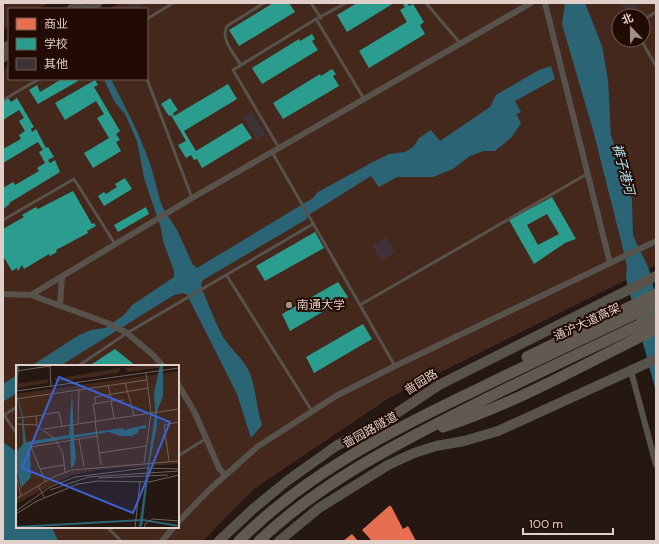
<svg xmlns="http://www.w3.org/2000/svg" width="659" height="544" viewBox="0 0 659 544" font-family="'DM Sans','Noto Sans SC',sans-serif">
	<rect width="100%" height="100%" fill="#251812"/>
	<path fill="#44281c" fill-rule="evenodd" d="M9,3H49L38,9H9V26L3,29V6Z
		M120,3H656V265L389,398L254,489L203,541H3V70L9,66V79H147V9H109ZM619,16H643V40H619ZM17,366H178V527H17Z"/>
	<path fill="#2b6474" d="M565,3H585L602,46L608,80L611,136L627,177L632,200L633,236L649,269L656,297V392L626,279L627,266L621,241L594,134L562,24Z
		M551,66L555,79L515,101L521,112L516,114L521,123L512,137L495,151H484L470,156L453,169L433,177H397L379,187L371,176L307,216V219L203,280L201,284L202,289C209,305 215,322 223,337C230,348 241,357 248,369C256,385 256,407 262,425L251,438L237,394L187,295L183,293L174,295L60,366H31L79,335L91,330L105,328L124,315L132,305L174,277V271L163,241L161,228L144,178L137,141L125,114L114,101L104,79H111C125,107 140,134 150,164C155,178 157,192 162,206C167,215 173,223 178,232C183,243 188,254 193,265L197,268L313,198L318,192L371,163L389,154L405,152L414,146L419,138L431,130L440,141L490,107L496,95L539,70Z
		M17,375V393L3,402V384Z
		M3,442L17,452V527H52L58,541H3Z"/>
	<path fill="#e76f51" d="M389,506H391L403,529L408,526L416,541H372L362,530Z
		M352,534L358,541H343Z"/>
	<path fill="#2a9d8f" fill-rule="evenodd" d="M273,3H289L295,12L239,46L229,30Z
		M357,3H394L347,32L337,15Z
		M402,3H407L409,6L413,4L424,22L420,25L425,34L369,68L359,51L407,22L400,10L405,7Z
		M312,34L315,39L312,41L318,50L262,84L252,68L299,39L300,41Z
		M332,69L336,74L333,76L339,86L283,119L273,103L320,74L321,76Z
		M62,79H77L78,81L38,104L29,90L37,85L40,92Z
		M95,80L98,85L94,87L120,131L116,134L120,140L116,142L121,151L93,168L84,153L109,138L97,118L104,114L96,101L65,120L55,103Z
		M228,84L237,99L184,131L196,151L242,123L252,138L202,168L197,159L194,160L191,155L186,158L178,145L186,141L171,115L169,116L161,104L170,98L178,110L173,113L174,116Z
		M8,98L11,102L17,98L34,127L31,129L32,132L36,129L46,148L48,147L54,157L48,160L50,163L55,160L60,172L9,203L10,204L3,209V188L13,182L15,185L39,171L37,168L45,163L39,152L43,150L38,142L3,163V149L21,139L19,135L25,131L19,121L24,118L19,110L3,120V102Z
		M125,178L132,189L104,206L98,196L104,192L106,194L117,187L115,184Z
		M73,191L92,224L94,223L96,226L87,231L88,233L56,250L57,252L50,256L49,254L24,269L22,265L18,271L17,268L12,271L3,256V229L24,217L22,215L36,207L38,209Z
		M552,197L576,239L565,243L534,264L509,220ZM547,214L559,234L538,245L527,225Z
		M146,207L149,214L118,232L114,225Z
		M315,232L324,248L265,281L256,266Z
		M338,282L348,297L290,331L282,314Z
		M363,324L372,339L314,373L306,357Z
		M115,349L136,366H89Z"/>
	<path fill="#3f3236" d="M130,3H146L135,9H131L128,4Z
		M621,3H643L626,13Z
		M252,112L266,135L257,140L243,117Z
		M387,237L396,252L381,261L372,245Z"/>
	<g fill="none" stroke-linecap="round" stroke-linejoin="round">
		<path stroke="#57524b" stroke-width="3" d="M311,3L321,18
			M426,3L460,43
			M147,19L173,3
			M316,19L346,3
			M643,20L656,12
			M641,40L656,66
			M241,65C234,54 220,39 227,26L264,3
			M147,79L192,198
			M3,100L39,79
			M279,148L233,70L316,19L364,99
			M272,152L395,366
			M3,220L74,179L115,244
			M227,276L312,411
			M360,305L587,174
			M78,366L127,333L313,224
			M17,407L4,415L17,434
			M178,456L207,438
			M107,527L121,541"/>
		<path stroke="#57524b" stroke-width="6" d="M545,3L610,263
			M3,294L31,295L110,324L127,333L153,355L163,366
			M31,295L192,198L531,3
			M60,305L62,277
			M631,371L656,465
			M178,384L195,413L219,468L225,475
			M178,522L209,490L257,447L336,396L395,366L656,241
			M162,541L174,527"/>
		<path stroke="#514d45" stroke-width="9" d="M71,9L81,3
			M87,9L98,3
			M3,48L9,45
			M3,58L9,54"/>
		<path stroke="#59544b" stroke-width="10" d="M219,541L253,509L287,481L336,446L397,413L439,385L656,276
			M279,541L319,508L388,465L414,453L436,446L464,441L498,431L656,359"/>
		<path stroke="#605a50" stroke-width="11" d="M527,357L656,294
			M443,427C517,403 586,363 656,329
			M239,541C307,473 392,430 478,389C537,360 597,332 656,304
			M259,541C318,485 390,447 462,411C526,378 591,348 656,317"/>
	</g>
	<circle fill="#9f9089" stroke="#220b03" stroke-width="1.5" cx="289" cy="305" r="4"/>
	<g text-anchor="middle" stroke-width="4" stroke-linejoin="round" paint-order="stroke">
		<g font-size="12" fill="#e1d0c9" stroke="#220b03" text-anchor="start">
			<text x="297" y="309">南通大学</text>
		</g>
		<g font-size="12" fill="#e1d0c9" stroke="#220b03">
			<text transform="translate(587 322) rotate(-25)" y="4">通沪大道高架</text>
			<text transform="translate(421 382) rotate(-32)" y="4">啬园路</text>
			<text transform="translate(370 430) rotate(-29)" y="4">啬园路隧道</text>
		</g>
		<g font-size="13" font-style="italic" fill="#afe6f7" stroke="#220b03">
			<text transform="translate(624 169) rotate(75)" y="5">裤子港河</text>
		</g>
	</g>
	<g transform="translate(16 365)">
		<rect width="163" height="163" fill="#251812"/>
		<path d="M132,0H163L112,7L109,3ZM104,3L103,8L41,17L38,14ZM163,6V99L81,105L53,111L0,139V29ZM33,14L31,18L0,23V19Z" fill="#44281c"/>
		<path d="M1,0H3L1,31L7,51L10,77L53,70L56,27L58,70L107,63L108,65L129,60L131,63L123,64L122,68L116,71H104L93,67L58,73L60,93L58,101L55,103L54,73L14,80L15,112L5,123L0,103V87L7,79L6,51L0,31ZM144,0H147V32L141,46V61L134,95L127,154L163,160V162L127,156L125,163H123L139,49L138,28Z" fill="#2b6474"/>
		<path fill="none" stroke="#2b6474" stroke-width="2" d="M0,162L126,155"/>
		<path fill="none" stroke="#70625b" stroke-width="1" d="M34,1L35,22M0,6L34,1M109,18L118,50M92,21L96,36M0,26L163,3M0,34L131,15M96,36L108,35M79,39V32L132,23M20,51L43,47L46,61M0,53L20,51L21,60M79,56L85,100M80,56L77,39L95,36L98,53M62,58L63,25M0,59L20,60L39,74L47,89L49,107M28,64L163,44M63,74L68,102M83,88L130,81M153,96L148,60L163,57M128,98L135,48L130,8M24,104L48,100M0,109L5,131M82,113L152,110M29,116L15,82L81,71M22,121L29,133M34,125L73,112L163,106M0,134L37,112L56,105L163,96M0,146L34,122L59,112L129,103L163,104M0,149L21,136L62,119L82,116L133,117L163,110M119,163L124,117M128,163L130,158L137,154L163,156"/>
		<path fill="#3a62d6" fill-opacity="0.15" stroke="#3a62d6" stroke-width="2" d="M43,12L154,57L117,148L6,103Z"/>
		<rect width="163" height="163" fill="none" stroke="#e1d0c9" stroke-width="2"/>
	</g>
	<rect width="659" height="544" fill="none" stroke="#e1d0c9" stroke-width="8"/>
	<rect x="8" y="8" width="140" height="72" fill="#220b03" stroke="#6e5a52"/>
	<rect x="16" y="18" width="20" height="12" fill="#e76f51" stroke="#6e5a52"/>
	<text x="44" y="28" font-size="12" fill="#e1d0c9">商业</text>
	<rect x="16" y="38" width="20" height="12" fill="#2a9d8f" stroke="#6e5a52"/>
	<text x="44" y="48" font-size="12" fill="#e1d0c9">学校</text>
	<rect x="16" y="58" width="20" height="12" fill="#3f3236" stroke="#6e5a52"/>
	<text x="44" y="68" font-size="12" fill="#e1d0c9">其他</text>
	<g transform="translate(631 28) rotate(338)"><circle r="19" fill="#220b03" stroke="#6e5a52"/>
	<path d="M0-3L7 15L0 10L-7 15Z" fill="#9f9089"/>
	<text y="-6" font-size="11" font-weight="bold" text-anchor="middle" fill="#e1d0c9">北</text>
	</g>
	<path d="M523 528v6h90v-6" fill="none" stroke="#e1d0c9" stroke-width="2"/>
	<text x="529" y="528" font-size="12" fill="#e1d0c9" stroke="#220b03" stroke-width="3" paint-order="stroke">100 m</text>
</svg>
